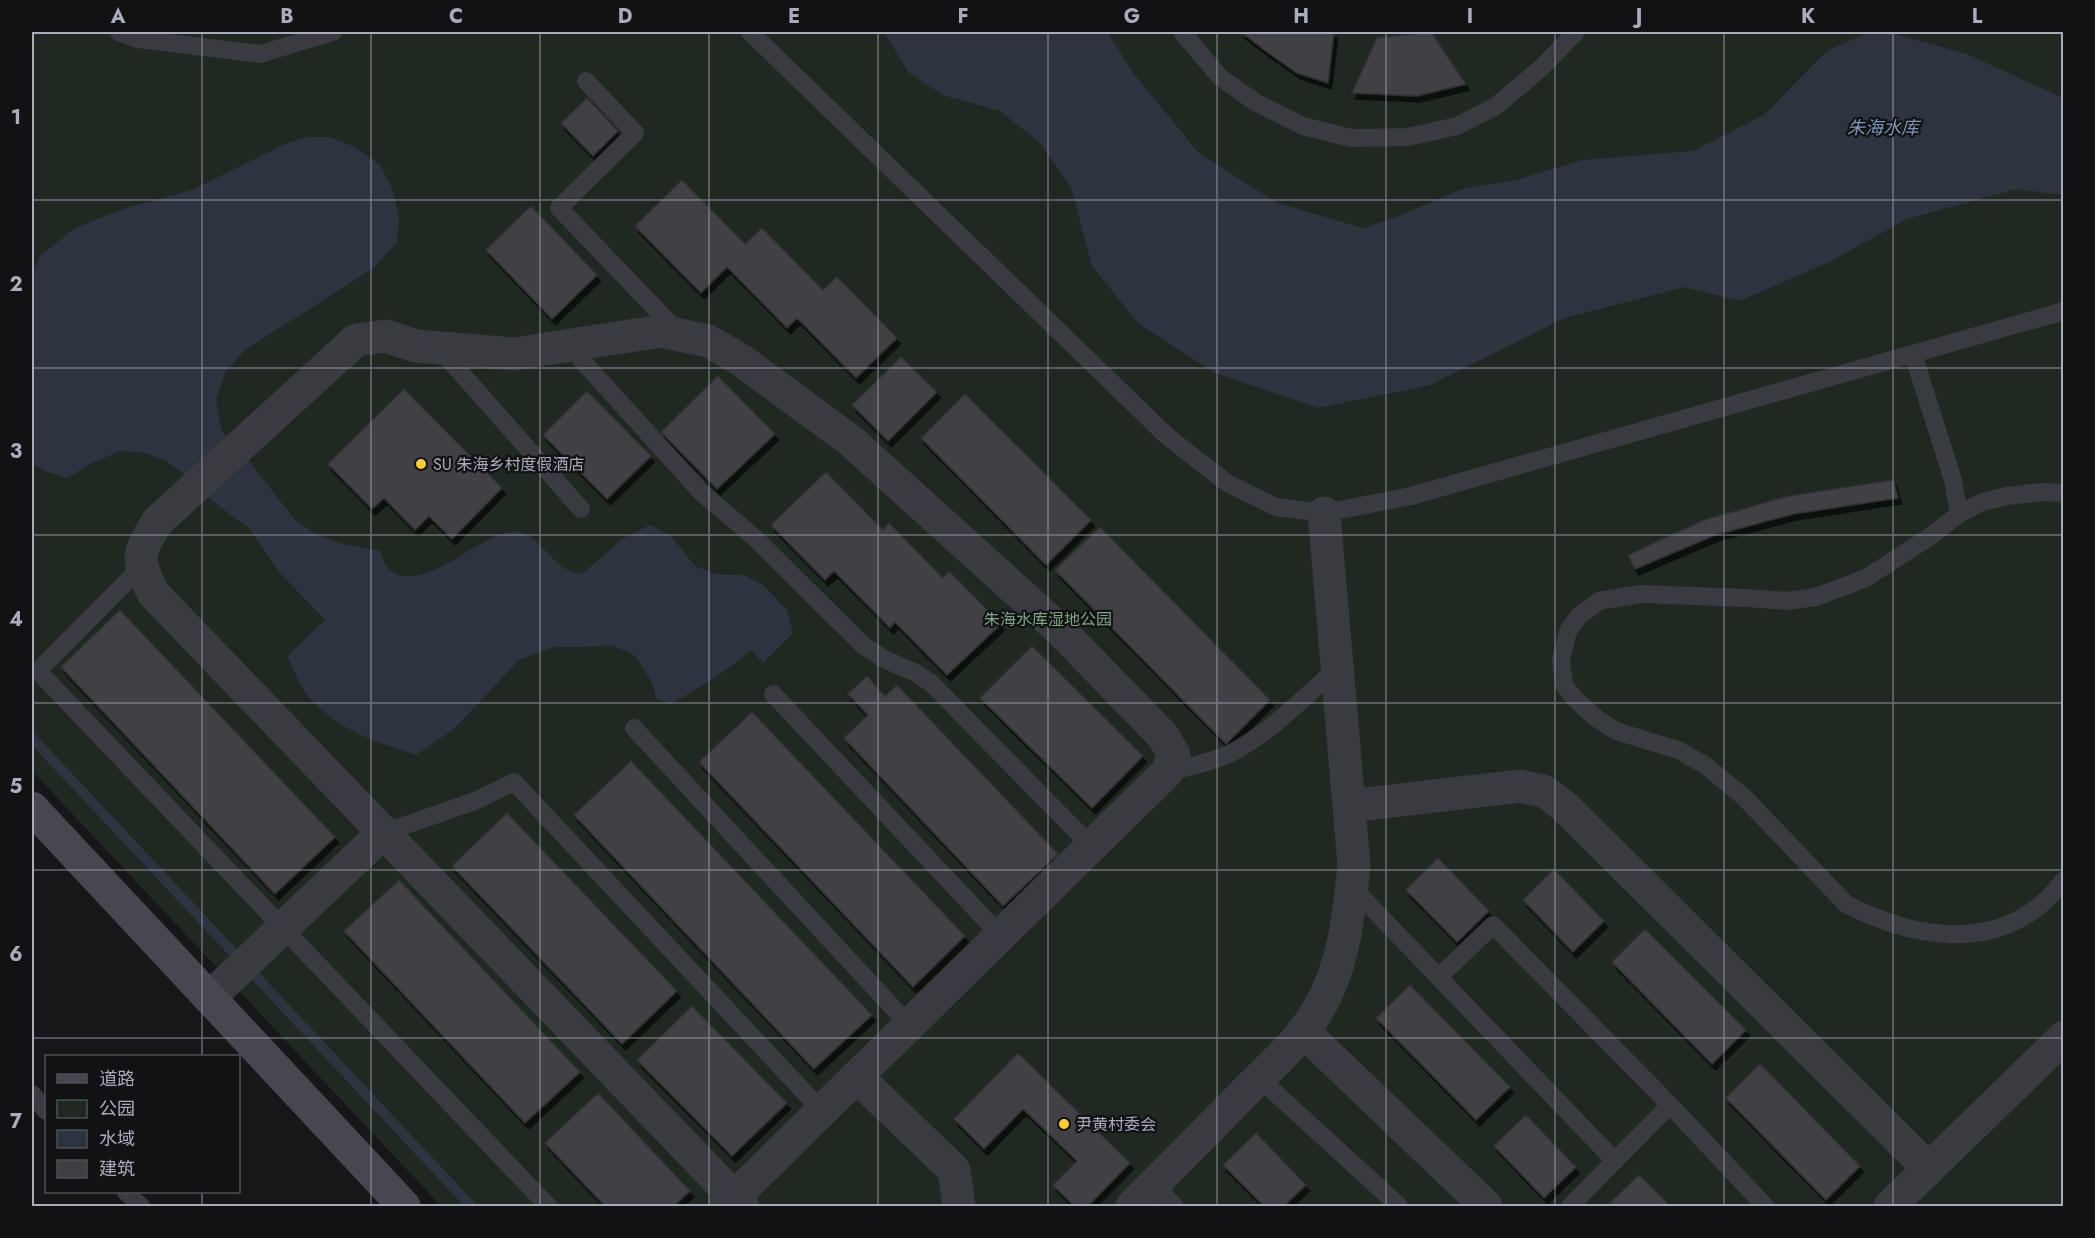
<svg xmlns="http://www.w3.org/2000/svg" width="2095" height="1238" viewBox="0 0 2095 1238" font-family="Jost,'Noto Sans SC',sans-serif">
	<defs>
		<filter id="shadow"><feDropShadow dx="3.5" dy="6" stdDeviation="0" flood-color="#0009"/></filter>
	</defs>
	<rect width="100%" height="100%" fill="#17171a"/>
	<path fill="#1f2821" d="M32,32H2063V1206H441L32,771Z"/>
	<path fill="#2c353f" d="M884,32H1107L1134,74L1198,152L1277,203L1363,228L1396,217L1465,188L1516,180L1582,160L1693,151L1764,115L1828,50L1870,32H1887L1967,54L2063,98V195L2016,189L1907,219L1831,261L1740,301L1684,287L1565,318L1430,385L1318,408L1215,373L1139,324L1092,266L1071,187L1039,142L1000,111L943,95L909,73Z
		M307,137H329L355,147L380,165L392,188L399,217L397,242L374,268L245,350L225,373L216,399L221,429L227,439L250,462L295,520L316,534L339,543L380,551C382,556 384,564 388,568C421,601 485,526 518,532C539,535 550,562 568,570C572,572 578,573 582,574L622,539L650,525L671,536L695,566L716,574L744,575L763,585L787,610L793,633L763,663L751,650C727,672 698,688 671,704L656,698L652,682L635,656L628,652L611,645L585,647H554L519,660L454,729L416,755C376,742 337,730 309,697C299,686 294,669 287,656L325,620L279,572L250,529L211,500L189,477L166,461L143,452L120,451L90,464L67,478L48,472L32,464V274L40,256L75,228L126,208L192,190L287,143Z"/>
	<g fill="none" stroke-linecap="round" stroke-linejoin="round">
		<path stroke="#2c353f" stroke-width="10" d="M32,738L471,1206"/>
	</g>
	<path fill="#3f3f44" stroke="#323136" stroke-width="1.5" filter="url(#shadow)" d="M1241,32H1334L1328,83L1297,73L1267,52Z
		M1431,32L1466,84L1417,96L1352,93L1377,38Z
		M587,98L618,131L593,156L561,123Z
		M682,180L745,244L762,228L823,290L837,277L897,338L856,378L797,318L787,328L727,267L701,293L635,226Z
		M531,206L597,275L552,319L486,250Z
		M901,357L937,392L888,441L852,405Z
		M718,376L775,434L717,489L661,432Z
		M404,389L502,488L452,539L429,516L415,530L384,498L372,509L328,464Z
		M587,391L651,456L607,499L543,435Z
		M965,394L1091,520L1046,565L921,438Z
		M826,472L883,530L889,523L943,578L949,571L1001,624L947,675L895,622L890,628L834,571L825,580L771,525Z
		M1893,480L1898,498L1793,514L1715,535L1635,569L1628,555L1704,520L1789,496Z
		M1100,527L1270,700L1226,744L1055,570Z
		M120,610L335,837L275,894L61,667Z
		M1032,646L1143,756L1092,808L980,698Z
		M867,676L885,696L897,685L1058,854L1003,906L844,738L868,715L848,694Z
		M752,712L965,936L913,987L699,762Z
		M631,761L872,1015L814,1069L574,815Z
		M507,813L677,991L622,1044L452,866Z
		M1438,858L1489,911L1457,942L1406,890Z
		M1554,869L1604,921L1573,952L1523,900Z
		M399,880L580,1072L525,1123L344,931Z
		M1645,929L1746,1030L1712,1064L1612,962Z
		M1410,985L1510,1087L1476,1120L1376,1018Z
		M692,1006L787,1103L732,1156L637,1060Z
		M1018,1053L1130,1163L1088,1206H1074L1053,1185L1077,1161L1023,1109L984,1149L954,1119Z
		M1760,1064L1860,1166L1826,1200L1726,1098Z
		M598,1093L690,1191L674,1206H605L545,1143Z
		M1526,1115L1576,1167L1544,1198L1494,1146Z
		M1256,1133L1306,1185L1284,1206H1264L1223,1165Z
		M1639,1175L1670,1206H1607Z"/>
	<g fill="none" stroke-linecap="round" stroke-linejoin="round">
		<path stroke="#3a3a41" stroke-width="18" d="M119,32L138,39L260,54L333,32
			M750,32L1167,436L1227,483L1276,507L1324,513L1411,496L2064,311
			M1182,32L1220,77L1255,102L1303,126L1351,138L1408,137L1457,126L1496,106L1541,68L1576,32
			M586,81L635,133L559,208L679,333
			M569,346L702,493L755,538L863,645L884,659L916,673L931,683L1091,846
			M439,348L581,509
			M1913,354L1953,480L1959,514
			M2064,493L2042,492L2007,496L1982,502L1959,514L1928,538L1866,578L1816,597L1786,601L1747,598L1641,594L1599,601L1578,617L1568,631L1561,660L1564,685L1575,699L1596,718L1616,731L1678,750L1705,765L1744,797L1846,904C1908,936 1988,953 2045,901C2052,895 2058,887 2064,880
			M140,568L38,671L548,1206
			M773,694L1000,935
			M634,728L909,1025
			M1167,772C1188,767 1209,763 1229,754C1266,736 1306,696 1337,668
			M383,833L475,801L514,782L822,1111
			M1352,887L1615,1161
			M1439,977L1493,925L1670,1105L1765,1206
			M1259,1078L1399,1206
			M32,1094L46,1111
			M1153,1185L1175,1206
			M126,1192L141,1206
			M1570,1206L1670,1105"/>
		<path stroke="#3a3a41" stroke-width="33" d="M1349,806L1520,786L1544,791L1565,807L1929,1169
			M209,998L383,833
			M1303,1031L1486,1206
			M857,1077L954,1170L959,1206
			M724,1206L734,1197L1167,772L1174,755L1163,736L1060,630L851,441L741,360L708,341L661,331L514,354L416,346L386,336L356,340L157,522C137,555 136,558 153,593L734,1197L743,1206
			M1132,1206C1171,1167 1210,1128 1248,1089C1272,1065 1301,1040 1318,1010C1344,966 1349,914 1354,865L1324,513
			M1890,1206L2064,1037"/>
		<path stroke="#46474f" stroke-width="33" d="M32,808L404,1206"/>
	</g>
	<path fill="none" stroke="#a9acba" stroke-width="1.5" stroke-opacity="0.55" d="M202,32V1056M371,32V1206M540,32V1206M709,32V1206M878,32V1206M1048,32V1206M1217,32V1206M1386,32V1206M1555,32V1206M1724,32V1206M1893,32V1206M32,200H2064M32,368H2064M32,535H2064M32,703H2064M32,870H2064M32,1038H2064M202,1192V1206"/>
	<g fill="#fecc2b" stroke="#121215" stroke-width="2">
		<circle cx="421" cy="464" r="6"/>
		<circle cx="1064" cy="1124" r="6"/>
	</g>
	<g text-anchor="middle" stroke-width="4.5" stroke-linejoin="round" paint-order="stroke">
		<g font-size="16" fill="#a9acba" stroke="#121215" text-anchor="start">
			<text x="433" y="470">SU 朱海乡村度假酒店</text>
			<text x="1076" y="1130">尹黄村委会</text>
		</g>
		<g font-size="16" fill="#7ea685" stroke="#121215">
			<text x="1048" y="625">朱海水库湿地公园</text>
		</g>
		<g font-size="18" font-style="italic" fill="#7d97b7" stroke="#121215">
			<text x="1883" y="134">朱海水库</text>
		</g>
	</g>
	<rect width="2095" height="1238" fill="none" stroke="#121215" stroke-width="66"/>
	<rect x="45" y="1055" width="195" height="138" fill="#121215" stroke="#4e5057" stroke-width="1.5"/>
	<rect x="57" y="1074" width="30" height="9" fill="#46474f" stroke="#4e5057" stroke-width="1.5"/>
	<text x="99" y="1085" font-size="18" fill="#a9acba">道路</text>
	<rect x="57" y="1100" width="30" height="18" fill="#1f2821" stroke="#4e5057" stroke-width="1.5"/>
	<text x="99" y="1115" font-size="18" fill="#a9acba">公园</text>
	<rect x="57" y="1130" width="30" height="18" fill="#2c353f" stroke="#4e5057" stroke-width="1.5"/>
	<text x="99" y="1145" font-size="18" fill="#a9acba">水域</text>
	<rect x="57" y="1160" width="30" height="18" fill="#3f3f44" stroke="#4e5057" stroke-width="1.5"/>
	<text x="99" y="1175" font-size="18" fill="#a9acba">建筑</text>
	<rect x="33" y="33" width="2029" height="1172" fill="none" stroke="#a9acba" stroke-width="2"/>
	<g font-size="20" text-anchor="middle" font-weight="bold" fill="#a9acba">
		<text x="118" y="23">A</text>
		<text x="287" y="23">B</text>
		<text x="456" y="23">C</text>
		<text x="625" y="23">D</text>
		<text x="794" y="23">E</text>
		<text x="963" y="23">F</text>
		<text x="1132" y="23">G</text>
		<text x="1301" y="23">H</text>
		<text x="1470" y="23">I</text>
		<text x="1639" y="23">J</text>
		<text x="1808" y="23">K</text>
		<text x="1977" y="23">L</text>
		<text x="16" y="124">1</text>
		<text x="16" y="291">2</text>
		<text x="16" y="458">3</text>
		<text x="16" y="626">4</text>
		<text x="16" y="793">5</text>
		<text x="16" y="961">6</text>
		<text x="16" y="1128">7</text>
	</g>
</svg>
